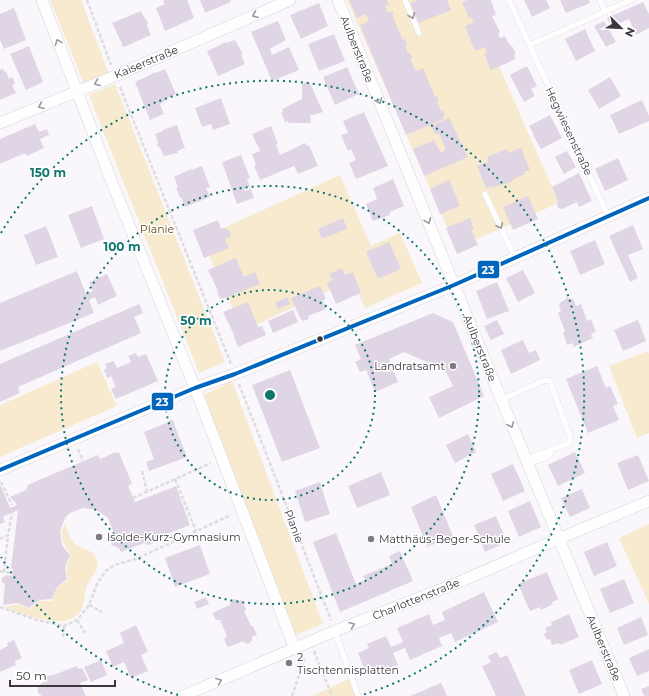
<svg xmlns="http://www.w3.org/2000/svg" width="649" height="696" viewBox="0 0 649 696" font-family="Montserrat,sans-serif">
	<rect width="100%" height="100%" fill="#faf7fc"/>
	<path fill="#f7eace" d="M50,0H81L109,74L84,84Z
		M347,0H470L559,203L456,248Z
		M115,84L225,362L199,373L89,95Z
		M340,175L371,246L400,233L422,283L365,308L352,280L243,331L201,238Z
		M648,351L649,354V433L637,438L609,366Z
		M97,362L117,406L0,457V405Z
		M232,381L323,624L293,636L204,395Z
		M65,523C68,530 70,542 78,546C85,550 92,550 96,557C101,568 91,577 87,586C84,593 85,603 81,610C67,634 24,613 4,607L18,604L30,609L40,601H52L57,587L68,580L66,568L71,554C62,543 59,536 65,523Z
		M649,524V604L619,538Z
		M351,678L357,696H312Z"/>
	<path fill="#e0d5e4" d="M165,0H187L194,18L165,31L156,8L165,4L163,1Z
		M200,0H230L231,2L205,13Z
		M349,0H387L389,5L385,6L388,13L393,11L394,14L392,15L403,40L405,39L407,45L405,46L408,53H410L412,58L410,59L416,71L423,68L435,97L437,96L439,101L437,102L441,111L443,110L445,115L443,116L444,119L406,135L360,25L369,21L366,14L357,18Z
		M417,0H447L451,10L419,23L410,3Z
		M468,0H491L496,15L492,16L500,32L498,33L500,38L505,36L508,43H509L511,46H512L516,54L514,55L516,59L491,70L484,54L487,53L485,47L475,51L465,26L474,22L471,17L469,18L462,2Z
		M524,0H546L550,8L532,17Z
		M560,0H589L590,3L566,13Z
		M643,2L649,14V28L636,35L629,19L611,27L607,18Z
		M319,3L328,26L301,39L290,15Z
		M14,8L26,40L4,49L0,40V14Z
		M141,11L145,19L147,20L148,23L147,26L151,35L124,47L121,45L122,44L112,23Z
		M278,21L286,40L270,49L272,55L289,47L299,70L272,81L251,32Z
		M604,21L616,42L606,47L594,26Z
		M585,29L595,51L576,61L565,39Z
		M334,34L345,61L319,71L308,44Z
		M235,40L243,54L241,55L245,64L218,76L207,51L226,42V43Z
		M29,46L43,82L26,90L10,54Z
		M527,66L537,86L531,89L535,96L524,102L510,75Z
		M347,67L359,94L335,105L323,77Z
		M3,68L4,72L6,71L9,79L13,77L15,84L12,85L16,93L0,100V70Z
		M165,69L176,94L167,98V100L160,104L164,114L150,120L135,82L156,72V73Z
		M610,77L621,96L599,109L588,90Z
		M309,81L323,112L314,115H310L311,123H289L288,121L285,122L281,113L283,112L282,109L302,99V84Z
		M221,98L230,124L213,130L211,124L202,127L195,108Z
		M642,100L649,116V121L619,134L610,115Z
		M364,112L388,166L356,179L349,163L356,160L351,149L348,151L341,135L348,133L343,121Z
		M550,115L562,138L541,149L533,135H534L529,126Z
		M449,118L468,157L424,176L413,149L434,140L441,153L446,150L439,133L435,134L431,126Z
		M35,124L39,132L47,129L49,135L40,139L44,148L27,156L25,153L0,164V139Z
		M177,125L185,148L177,151L178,153L164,156L160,148L157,146L158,142L155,134L163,131L162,130Z
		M271,126L278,144L276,145L280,155L305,143L307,146L309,145L318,166L298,174L294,166L260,180L254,166L256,165L252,154L260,151L252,134Z
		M521,148L530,170L524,172L525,174L512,180L513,181L506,184L505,183L493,188L491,186L486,188L477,166L489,161L487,157L507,149L509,153Z
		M567,151L576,167L564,174L555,157Z
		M241,155L250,178L247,179L250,187L244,189L245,191L251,189L254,198L237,204L222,162Z
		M618,158L628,180L605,191L595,169Z
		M202,166L210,187L206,188L210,197L185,207L181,197L180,198L176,188L178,187L174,177L191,169L192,170Z
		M579,173L592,201L579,207L577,202L562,209L558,208L557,205L558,201L552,187Z
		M393,179L404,206L390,212V215L373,221L366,204L377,199L373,188Z
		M449,180L460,206L440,214L430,189Z
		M528,196L538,219L513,230L503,207Z
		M92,206L104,239L81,248L68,215Z
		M343,218L347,229L322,239L318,229Z
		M470,218L474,229L471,230L478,245L457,254L446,228Z
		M218,220L221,229L225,228L229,230L231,233L229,238L225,239L229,248L204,258L193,230Z
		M633,225L643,249L628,255L638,278L630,282L609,236Z
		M46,226L58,257L36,265L24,235Z
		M595,240L605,264L580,275L570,251Z
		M389,242L401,269L378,279L366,252Z
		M236,258L244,277L255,272L260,284L223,299V298L220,299L217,291H218L208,270Z
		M342,268L345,275L353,272L361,293L336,304L327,283L333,280L329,274Z
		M523,270L535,293L518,302L506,278Z
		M77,271L86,294L93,291L89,282L107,274L117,296L98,305L95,297L89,300L94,313L0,351V303Z
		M497,282L509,311L487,319L476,291Z
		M320,286L326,299L323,301L326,309L308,316L309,319L303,321V320H301L291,298Z
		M287,297L290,304L278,309L275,303Z
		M567,298H571L574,300L576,306L581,304L587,321L591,319L596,332L591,334L593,338L574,347L572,343L567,345L563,332L565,331L558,313L561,311L559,307L560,303Z
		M248,302L258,327L262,326L266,335L238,347L234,337H235L223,312Z
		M139,304L143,313L134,317L141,333L18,387L20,393L0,402V364Z
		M293,310L298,322L273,333L268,321Z
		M433,313L453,322L484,396L439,418L429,397L453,386L445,370L404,352L389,359L398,382L375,392L366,370L360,372L355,362L361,359L355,345Z
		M497,320L504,334L491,340L484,326Z
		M638,320L646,341L623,351L614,330Z
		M523,340L529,353L536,350L540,360L511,374L501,350Z
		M136,353L138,357L146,354L158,381L116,399L111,389L116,387L111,376L107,378L104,370L107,368L105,364L114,361L117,368L131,362L128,356Z
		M597,366L606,388L610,386L618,404L613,406L619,420L588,433L566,379Z
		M290,370L320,448L282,462L252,385Z
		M170,419L175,422L174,424L187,457L149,471L146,462L154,459L144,432L169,422Z
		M468,434L476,452L455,463L446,445Z
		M116,452V453L119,452L132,484L128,486L135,502L176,486L190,525L152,540L153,543L149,545L144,543L121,552L119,548L111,545L113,531L108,518L97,510L83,508L70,513L65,518L60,531L62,545L70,555L65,567L67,579L57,587L52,599L40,600L29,608L18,603L3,605L5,583H2V578L6,575L12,576L13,569L11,568L18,510L3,517L5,522L0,524V486H1L10,508L17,505L10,497L26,490L28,485L32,483L98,455L100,459Z
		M575,452L585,473L558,486L548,465Z
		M638,455L649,481L628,490L617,463Z
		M513,464L525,491L503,501L491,474Z
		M381,472L390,495L357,508L348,486Z
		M320,482L330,514L305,522L295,491Z
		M582,489L590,508L570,517L561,498Z
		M436,495L453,536L427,547L411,507Z
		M530,501L541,527L519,537L508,511Z
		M496,516L507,542L485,552L474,525Z
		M336,533L356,584L365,580L363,576L392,564L389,556L400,551L413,581L340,612L313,542Z
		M607,542L617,566L594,576L584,552Z
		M200,545L210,574L175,587L165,558Z
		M547,572L558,599L552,602L553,604L541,610L540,607L530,611L518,584Z
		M624,579L634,603L610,613L600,589Z
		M484,592L498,622L455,642L451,633L439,638L442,646L410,660L405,648L393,653L398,665L378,673L376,669L366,673L358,653L369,648L367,644L386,636L391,647L403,642L397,628L429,614L433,625L445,620L442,612Z
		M206,597L209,604L197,609L194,602Z
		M234,599L239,601L242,600L246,610L244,611L251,626H253L257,635L252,637V641L248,644L245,643L243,641L229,647L227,646L224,639L227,636L220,620H216L213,614L214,612L230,605L231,601Z
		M569,614L579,637L560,645L559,643L552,645L550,639L547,640L544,634L547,632L545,628L552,625L551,622Z
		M641,617L648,635L624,645L617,628Z
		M136,625L148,652L141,655L148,671L131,678L124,662L113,667L106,651L124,643L120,633Z
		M14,640L22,658L15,661L16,665L0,672V650L8,646L7,643Z
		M649,649V671L637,676L629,658Z
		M497,652L500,658L507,655L526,696H496L482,666L491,662L488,656Z
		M101,660L107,675L91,682L84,667Z
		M592,660L602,684L579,694L569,670Z
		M77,666L78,669L82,668L88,680L80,683L86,696H42L38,693V686L45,681L44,679L48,676L56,674Z
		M441,683L447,696H410Z
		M649,686V696H644L641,689Z"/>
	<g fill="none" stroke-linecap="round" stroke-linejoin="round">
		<defs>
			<path id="lane" d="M405,0L419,33
				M509,0L608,216
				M600,0L605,12
				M530,45L631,0
				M485,194L515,258
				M501,400L545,380L550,381L570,437V441L567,444L526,459
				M528,464L547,457L551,453L550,450
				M335,631L358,696"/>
			<path id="street" d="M42,0L113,185L195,388L295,649
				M338,0L454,285L624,696
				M0,123L115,76L290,0
				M0,470L195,388L235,374L454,285L649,198
				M183,696L335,631L457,583L558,539L649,501"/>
		</defs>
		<use href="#lane" stroke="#d7d3d9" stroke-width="6"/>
		<use href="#street" stroke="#d7d3d9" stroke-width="12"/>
		<path stroke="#deddde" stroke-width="2.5" stroke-dasharray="4 2" stroke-linecap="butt" d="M87,0L111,65
			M120,87L231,364
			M239,384L331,620
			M78,449L83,461
			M142,471L147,491
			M175,479L196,531
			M1,482L12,505
			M133,498L211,463
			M0,539L8,535L12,513
			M0,571L12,573
			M4,572L8,535
			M89,605L102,612
			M0,607L37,620L64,626L77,620L89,605L97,584L105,572L114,565L136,559L231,515
			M77,620L85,633
			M63,637L64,626
			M314,651L332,696
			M292,696L305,657"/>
		<use href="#lane" stroke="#fefeff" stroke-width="5.5"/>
		<use href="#street" stroke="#fefeff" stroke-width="11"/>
		<defs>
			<path id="bus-1" d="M0,470L195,388L235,374L454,285L649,198"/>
		</defs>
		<use href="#bus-1" stroke="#fff" stroke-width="7"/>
		<use href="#bus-1" stroke="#0065bd" stroke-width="4"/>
	</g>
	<defs><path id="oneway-chevron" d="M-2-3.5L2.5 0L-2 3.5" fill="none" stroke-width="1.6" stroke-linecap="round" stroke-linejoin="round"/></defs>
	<g stroke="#9d9a9e">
		<use href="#oneway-chevron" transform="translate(255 15) rotate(157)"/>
		<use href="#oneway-chevron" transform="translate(412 16) rotate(67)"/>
		<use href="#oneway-chevron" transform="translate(58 42) rotate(-111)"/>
		<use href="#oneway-chevron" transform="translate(97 83) rotate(158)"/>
		<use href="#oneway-chevron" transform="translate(379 101) rotate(68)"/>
		<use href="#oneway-chevron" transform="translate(41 106) rotate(158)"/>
		<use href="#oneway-chevron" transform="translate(428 221) rotate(68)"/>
		<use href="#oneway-chevron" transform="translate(500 226) rotate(65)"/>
		<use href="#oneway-chevron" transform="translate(511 425) rotate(67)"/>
		<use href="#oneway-chevron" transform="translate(352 625) rotate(-22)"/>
		<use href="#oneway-chevron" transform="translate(219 681) rotate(-23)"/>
	</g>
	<g fill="none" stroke="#0f766e" stroke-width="2" stroke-dasharray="2 4">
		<circle cx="270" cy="395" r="105"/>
		<circle cx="270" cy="395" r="209"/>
		<path d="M178 695A314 314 0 0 1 1 557M1 233A314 314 0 1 1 362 695"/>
	</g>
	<circle fill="#3c373e" stroke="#fff" stroke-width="1.5" cx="320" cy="339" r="3.5"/>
	<g fill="#7e7a80" stroke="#fff" stroke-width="1.5">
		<circle cx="453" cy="366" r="4"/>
		<circle cx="99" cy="537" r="4"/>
		<circle cx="371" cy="539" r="4"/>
		<circle cx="289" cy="663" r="4"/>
	</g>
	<g text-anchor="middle" stroke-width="3" stroke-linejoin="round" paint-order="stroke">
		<g font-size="11" fill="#3c373e" stroke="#fff">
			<text transform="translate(357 49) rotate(68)" y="4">Aulberstraße</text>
			<text transform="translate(146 62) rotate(-23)" y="4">Kaiserstraße</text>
			<text transform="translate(569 131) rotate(65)" y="4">Hegwiesenstraße</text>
			<text transform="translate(480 348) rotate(68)" y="4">Aulberstraße</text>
			<text transform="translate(294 526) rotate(69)" y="4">Planie</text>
			<text transform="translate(416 599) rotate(-22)" y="4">Charlottenstraße</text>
			<text transform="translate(604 648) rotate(67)" y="4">Aulberstraße</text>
		</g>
		<g font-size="11" fill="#604c10" stroke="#fff">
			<text x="157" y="233">Planie</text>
		</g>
		<g font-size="11" fill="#3c373e" stroke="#fff" text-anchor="start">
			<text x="445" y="370" text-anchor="end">Landratsamt</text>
			<text x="107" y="541">Isolde-Kurz-Gymnasium</text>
			<text x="379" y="543">Matthäus-Beger-Schule</text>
			<text x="297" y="661">2<tspan x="297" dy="13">Tischtennisplatten</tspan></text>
		</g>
	</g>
	<circle cx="270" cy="395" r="6" fill="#0f766e" stroke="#fff" stroke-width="2"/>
	<g font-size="12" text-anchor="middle" font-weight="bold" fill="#0f766e" stroke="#fff" stroke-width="3" stroke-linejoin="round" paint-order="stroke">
		<text x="48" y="177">150 m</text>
		<text x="122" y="251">100 m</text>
		<text x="196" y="325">50 m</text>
	</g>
	<g stroke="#fff" stroke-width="1.5">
		<rect x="477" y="260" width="23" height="19" rx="4" fill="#0065bd"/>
		<rect x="151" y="392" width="23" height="19" rx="4" fill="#0065bd"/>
	</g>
	<g font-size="11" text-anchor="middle" font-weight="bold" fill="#fff">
		<text x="488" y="274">23</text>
		<text x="162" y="406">23</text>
	</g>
	<g transform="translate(621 28) rotate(114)" stroke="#ffffff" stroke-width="3" paint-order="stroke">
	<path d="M0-3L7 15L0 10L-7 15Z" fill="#3c373e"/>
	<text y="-6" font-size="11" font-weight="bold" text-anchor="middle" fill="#3c373e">N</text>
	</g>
	<path d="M10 680v6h105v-6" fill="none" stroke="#3c373e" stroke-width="2"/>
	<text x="16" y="680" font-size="12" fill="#3c373e" stroke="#ffffff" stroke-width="3" paint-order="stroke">50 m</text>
</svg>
